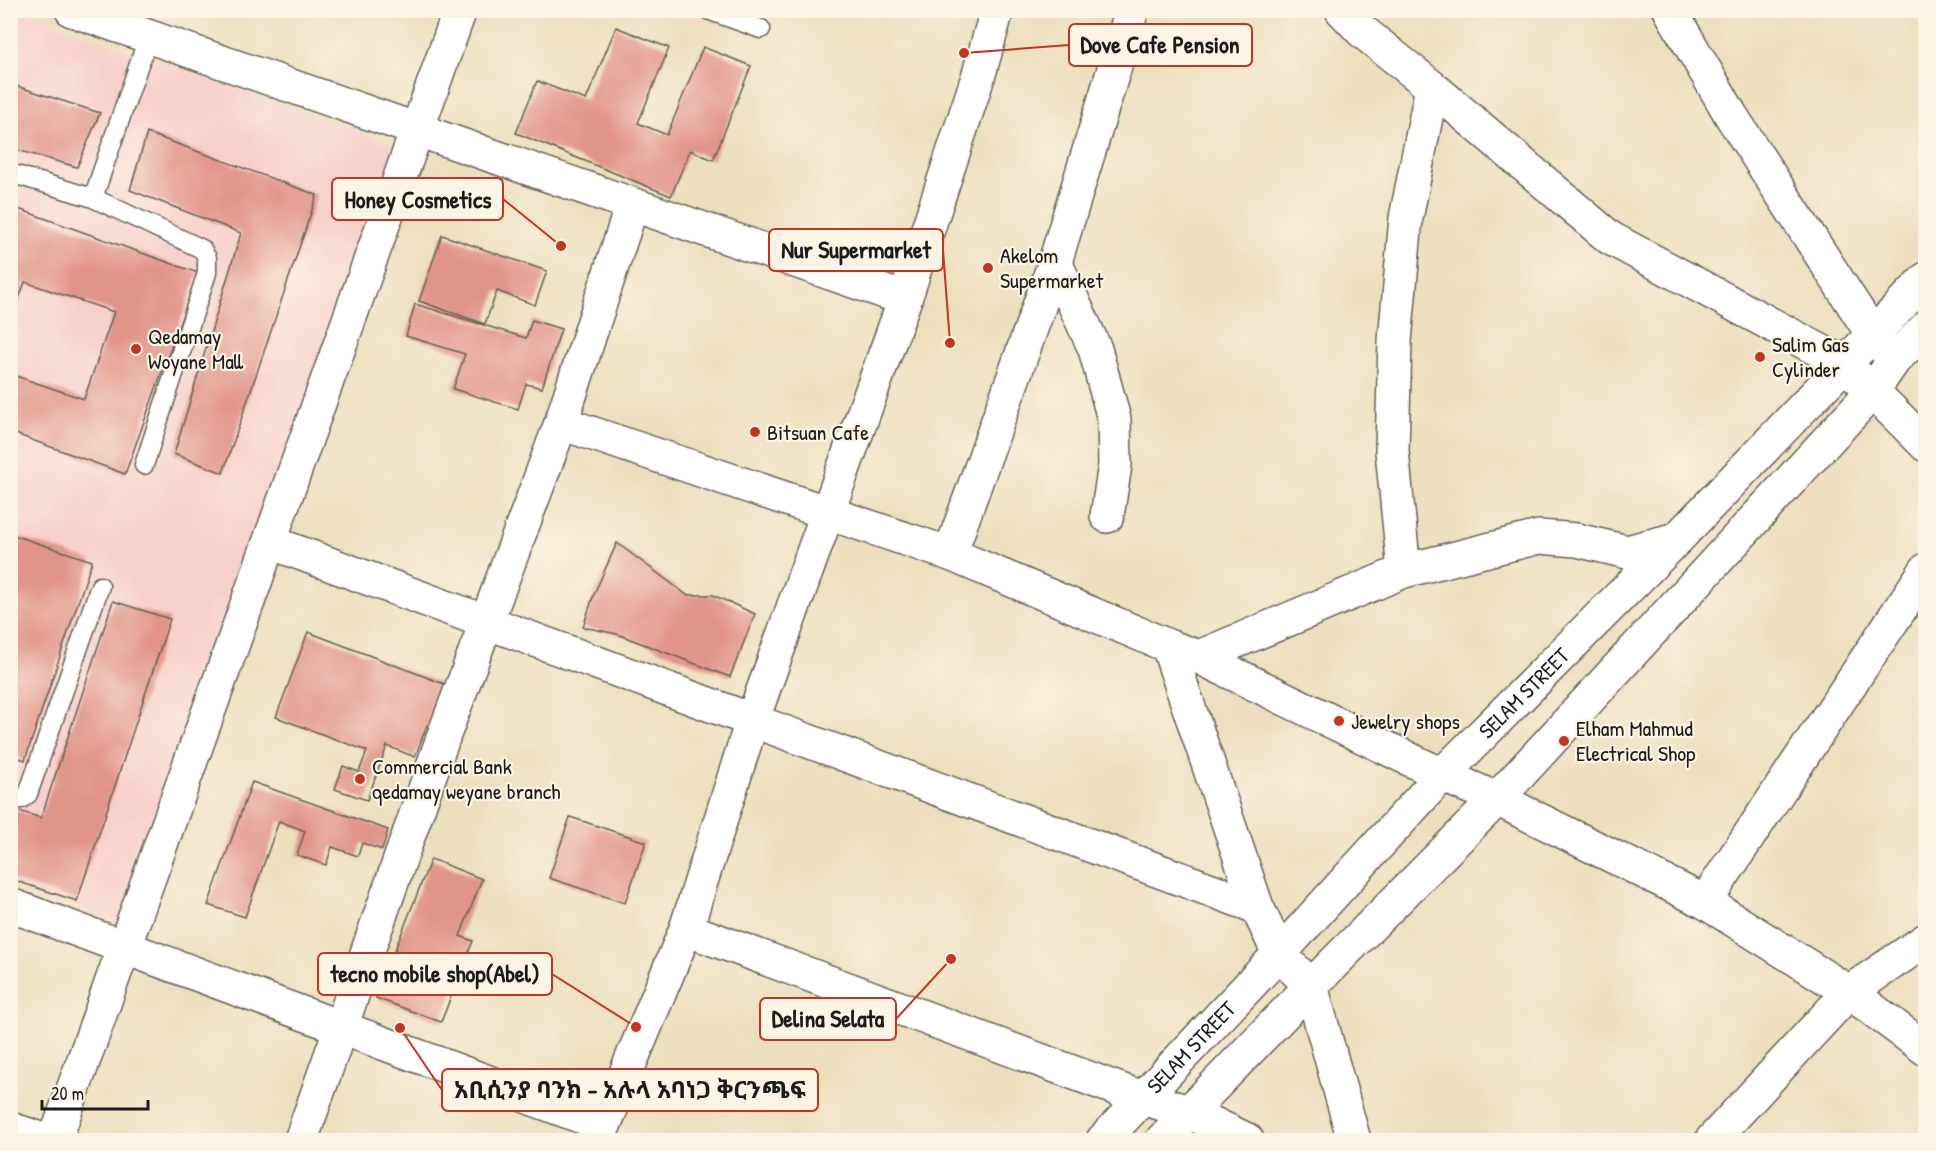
<svg xmlns="http://www.w3.org/2000/svg" width="1936" height="1151" viewBox="0 0 1936 1151" font-family="'Patrick Hand','Noto Sans Ethiopic',sans-serif">
	<rect width="100%" height="100%" fill="#fcf5e5"/>
	<filter id="ink" filterUnits="userSpaceOnUse"><feTurbulence type="fractalNoise" baseFrequency=".0167" numOctaves="2"/><feDisplacementMap in="SourceGraphic" scale="12" xChannelSelector="R" yChannelSelector="G"/><feConvolveMatrix kernelMatrix="1 2 1 2 8 2 1 2 1" color-interpolation-filters="sRGB"/></filter>
	<filter id="wash" filterUnits="userSpaceOnUse"><feTurbulence type="fractalNoise" baseFrequency=".008" numOctaves="4" result="noise"/><feDisplacementMap in="SourceGraphic" scale="24" xChannelSelector="R" yChannelSelector="G"/><feGaussianBlur stdDeviation="1.35" result="paint"/><feColorMatrix in="noise" values="0 0 0 0 0 0 0 0 0 0 0 0 0 0 0 0 0 1.4 0 .05"/><feComposite in="paint" operator="in"/></filter>
	<g filter="url(#wash)">
		<rect width="100%" height="100%" fill="#ecdfbd"/>
		<path fill="#f7d0ca" d="M17,10L402,148L121,924L11,884L10,11Z"/>
		<g id="blocks">
			<path fill="#e19589" d="M616,27L669,48L638,123L667,135L703,47L751,66L713,160L690,150L671,196L516,133L537,81L586,100Z
				M10,84L100,113L77,167L10,148Z
				M147,133L317,195L223,473L174,454L241,233L130,190Z
				M10,206L198,273L125,474L10,432V374L84,399L114,312L25,282L10,323Z
				M442,235L547,271L535,305L497,291L485,324L419,301Z
				M415,304L526,338L532,320L561,329L542,388L526,384L518,409L453,389L465,354L406,336Z
				M10,534L92,561L25,760L10,755Z
				M617,543L687,595H713L755,614L730,677L617,634L583,627L594,594Z
				M113,601L170,619L77,901L10,879V808L41,818Z
				M308,632L460,690L444,732L427,725L415,757L387,746L367,800L335,789L343,766L359,772L367,751L276,717Z
				M252,782L388,830L382,850L362,843L358,856L332,847L326,865L297,855L305,831L279,821L245,917L208,905Z
				M570,817L646,842L625,903L549,878Z
				M431,859L482,879L460,936L473,941L441,1022L376,998Z"/>
		</g>
	</g>
	<g filter="url(#ink)">
		<use href="#blocks" fill-opacity="0" stroke="#656054" stroke-width="1.5"/>
		<g fill="none" stroke-linecap="round" stroke-linejoin="round">
			<defs>
				<path id="service" d="M708,10L761,29
					M10,173L93,198L202,249L207,258V273L144,465
					M93,198L148,38
					M10,798L22,799L28,794L100,586"/>
				<path id="minor" d="M72,10L905,299
					M1342,10L1362,31L1432,87L1610,238L1845,364L1926,445
					M1670,10L1732,117L1873,335L1891,356
					M1055,262L1095,349L1114,419L1115,465L1107,516
					M561,423L950,554L1168,646L1199,657L1442,775L1497,799L1705,902L1849,992L1926,1049
					M270,542L1257,907
					M950,554L1055,262L1132,10
					M1404,571L1392,451L1395,341L1406,218L1432,87
					M1168,646L1257,907L1279,954L1311,986L1354,1140
					M1199,657L1404,571L1539,537L1577,540L1627,552L1677,539
					M1705,902L1926,570
					M686,929L1142,1098L1189,1112L1247,1140
					M10,1129L44,1140
					M55,1140L460,10
					M301,1140L444,735L561,423L632,205
					M1712,1140L1849,992L1926,940"/>
				<g id="tertiary">
					<path d="M10,905L604,1125"/>
					<path d="M598,1140L686,929L752,721L905,299L979,74L997,10"/>
					<path id="s1" d="M1103,1140L1279,954L1442,775L1677,539L1926,279"/>
					<path d="M1162,1140L1311,986L1497,799L1872,392L1894,360L1926,328"/>
				</g>
			</defs>
			<use href="#service" stroke="#656054" stroke-width="21"/>
			<use href="#minor" stroke="#656054" stroke-width="36"/>
			<use href="#tertiary" stroke="#656054" stroke-width="36"/>
			<use href="#service" stroke="#fff" stroke-width="18"/>
			<use href="#minor" stroke="#fff" stroke-width="33"/>
			<use href="#tertiary" stroke="#fff" stroke-width="33"/>
		</g>
	</g>
	<g fill="#c8321e" stroke="#fcf5e5" stroke-width="2">
		<circle cx="988" cy="268" r="6"/>
		<circle cx="136" cy="349" r="6"/>
		<circle cx="1760" cy="357" r="6"/>
		<circle cx="755" cy="432" r="6"/>
		<circle cx="1339" cy="721" r="6"/>
		<circle cx="1564" cy="741" r="6"/>
		<circle cx="360" cy="779" r="6"/>
	</g>
	<g text-anchor="middle" stroke-width="4.5" stroke-linejoin="round" paint-order="stroke">
		<g font-size="22" fill="#1c1c1c" stroke="#fcf5e5" text-anchor="start">
			<text x="1000" y="263">Akelom<tspan x="1000" dy="25">Supermarket</tspan></text>
			<text x="148" y="344">Qedamay<tspan x="148" dy="25">Woyane Mall</tspan></text>
			<text x="1772" y="352">Salim Gas<tspan x="1772" dy="25">Cylinder</tspan></text>
			<text x="767" y="440">Bitsuan Cafe</text>
			<text x="1351" y="729">Jewelry shops</text>
			<text x="1576" y="736">Elham Mahmud<tspan x="1576" dy="25">Electrical Shop</tspan></text>
			<text x="372" y="774">Commercial Bank<tspan x="372" dy="25">qedamay weyane branch</tspan></text>
		</g>
		<g font-size="22" fill="#1c1c1c" stroke="#fcf5e5">
			<text dy="8" stroke="none"><textPath href="#s1" startOffset="614">SELAM STREET</textPath></text>
			<text dy="8" stroke="none"><textPath href="#s1" startOffset="128">SELAM STREET</textPath></text>
		</g>
	</g>
	<path fill="none" stroke="#c8321e" stroke-width="2" d="M964 53L1069 45M561 246L503 199M950 343L943 250M636 1027L552 974M951 959L896 1019M400 1028L442 1090"/>
	<g fill="#c8321e" stroke="#fcf5e5" stroke-width="2">
		<circle cx="964" cy="53" r="6"/>
		<circle cx="561" cy="246" r="6"/>
		<circle cx="950" cy="343" r="6"/>
		<circle cx="636" cy="1027" r="6"/>
		<circle cx="951" cy="959" r="6"/>
		<circle cx="400" cy="1028" r="6"/>
	</g>
	<g fill="#fcf5e5" stroke="#c8321e" stroke-width="2">
		<rect x="1069" y="24" width="183" height="42" rx="6"/>
		<rect x="332" y="178" width="171" height="42" rx="6"/>
		<rect x="769" y="229" width="174" height="42" rx="6"/>
		<rect x="318" y="953" width="234" height="42" rx="6"/>
		<rect x="760" y="998" width="136" height="42" rx="6"/>
		<rect x="442" y="1069" width="376" height="42" rx="6"/>
	</g>
	<g font-size="24" text-anchor="middle" font-weight="bold" fill="#1c1c1c">
		<text x="1160" y="53">Dove Cafe Pension</text>
		<text x="418" y="208">Honey Cosmetics</text>
		<text x="856" y="258">Nur Supermarket</text>
		<text x="435" y="982">tecno mobile shop(Abel)</text>
		<text x="828" y="1027">Delina Selata</text>
		<text x="630" y="1098">አቢሲንያ ባንክ - አሉላ አባነጋ ቅርንጫፍ</text>
	</g>
	<rect width="1936" height="1151" fill="none" stroke="#fcf5e5" stroke-width="36"/>
	<path d="M42 1100v9h106v-9" fill="none" stroke="#1c1c1c" stroke-width="3"/>
	<text x="51" y="1100" font-size="18" fill="#1c1c1c" stroke="#fcf5e5" stroke-width="4.5" paint-order="stroke">20 m</text>
</svg>
